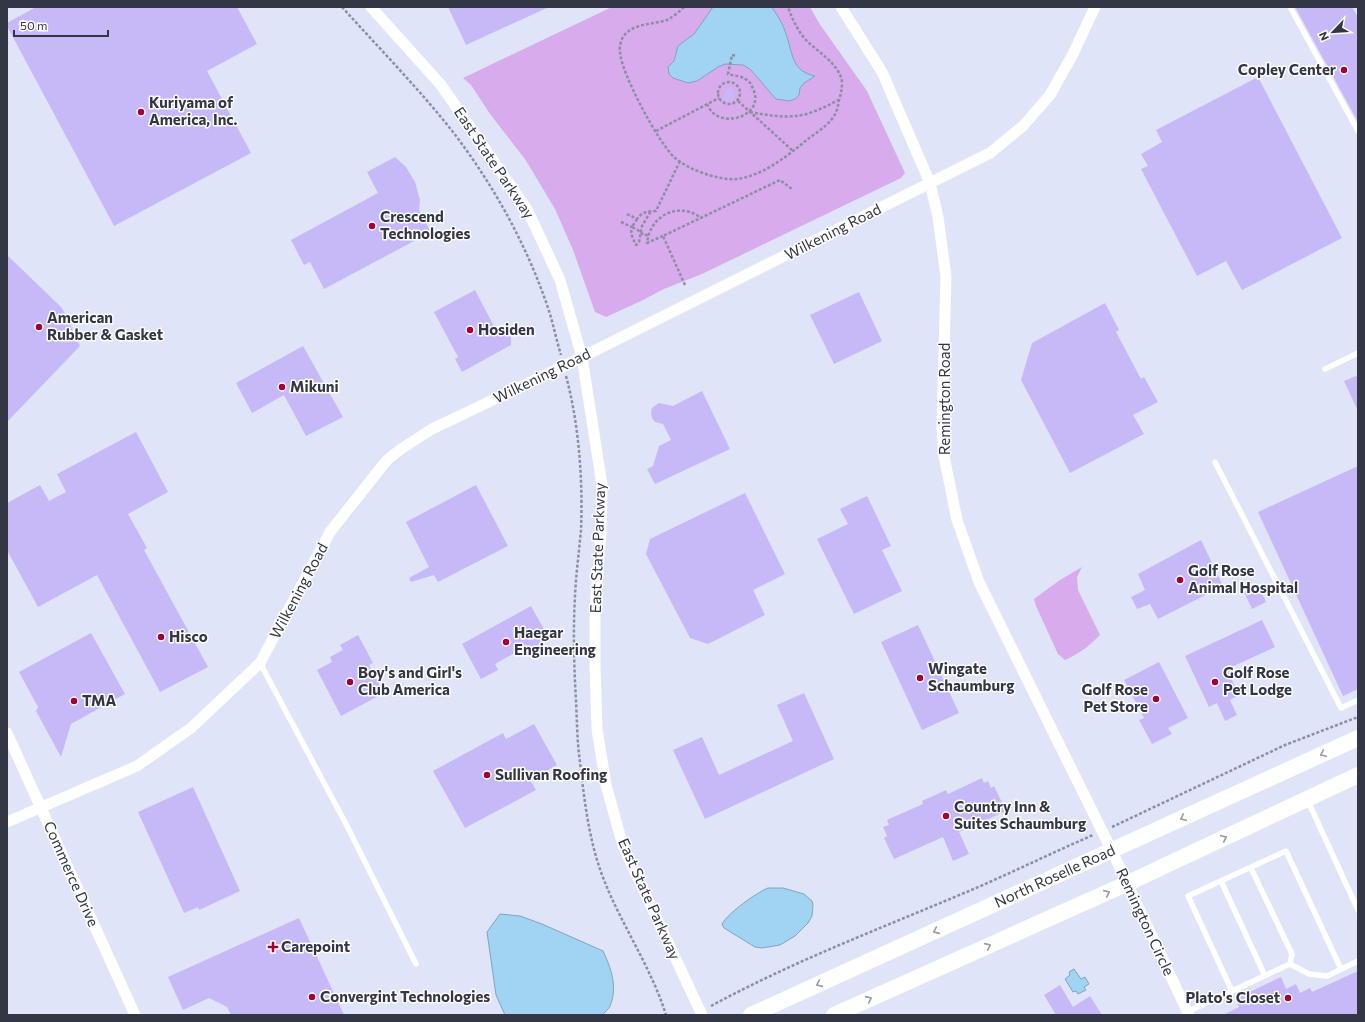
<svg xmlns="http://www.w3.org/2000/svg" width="1365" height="1022" viewBox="0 0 1365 1022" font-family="Commissioner,sans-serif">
	<rect width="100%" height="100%" fill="#dfe4f9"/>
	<path fill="#d8abed" d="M612,7H810L819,23L867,91L905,173L901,178L702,274L664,289L641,301L606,317L595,312L573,250L555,209L525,159L490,114L471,85L463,78Z
		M1082,567L1077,577L1078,590L1100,635C1089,646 1079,654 1065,660L1058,654L1036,606L1034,599L1060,580Z"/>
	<path fill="#a1d3f3" stroke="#80a4be" d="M713,7H771L773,9C779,17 783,25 786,34C793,53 791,71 815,76L804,83L800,88L799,95L795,99L789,101L776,99L750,69L743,65L725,64L718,67L697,81L688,83L673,78L669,74L668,67L674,61L678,46L694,34Z
		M768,888H783L804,894L812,901L813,905L812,916L808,923L795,936L780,945L762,948L755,947L724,928L722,924C728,913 756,893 768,888Z
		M500,914L520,916L542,924L603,951C611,968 618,987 610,1006C609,1009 605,1012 602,1015H505L496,995L487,932Z
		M1074,969L1081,979L1085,977L1089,984L1084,987L1086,990L1078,994L1076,991L1073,992L1065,979L1070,975L1069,972Z"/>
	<path fill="#c7b8f8" d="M36,7H237L257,44L207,71L251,153L114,226L7,26V23Z
		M448,7H549L466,45Z
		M1295,7H1352L1358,17V122Z
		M1258,77L1342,238L1242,290L1226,261L1197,276L1141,169L1148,166L1141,154L1162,142L1156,130Z
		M730,86L735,95L732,101L721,100Z
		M395,157L406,167L415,182L420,200L419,210L431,232L324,289L310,262L304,265L291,240L378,193L367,172Z
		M7,255L62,308L80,346L7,422Z
		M475,290L497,332L506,328L511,338V345L462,372L455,359L458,357L434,312Z
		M859,292L882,341L834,364L810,315Z
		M1105,303L1119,330L1116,332L1141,379L1144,377L1158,402L1133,415L1144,434L1070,473L1021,380L1032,343Z
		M303,346L343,417L306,436L284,395L252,413L236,383Z
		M1358,375V411L1344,381Z
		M702,391L730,449L655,484L647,469L653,466L659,446L671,440L663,424L655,422L652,418L651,413L652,408L659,403L673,406Z
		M136,432L168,492L128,514L147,548L144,550L208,667L160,692L97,575L38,607L7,550V503L40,485L49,501L66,492L57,474Z
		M1358,466V689L1343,696L1258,512Z
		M476,485L508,546L438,582L434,575L411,582L409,578L429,567L406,522Z
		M745,493L785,574L753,590L765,615L708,644L690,638L646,554L650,539Z
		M867,496L891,546L882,550L902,591L854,614L817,539L848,524L840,509Z
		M1201,540L1223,586L1158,619L1150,604L1137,609L1131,597L1145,590L1138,574Z
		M1259,586L1266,602L1252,609L1244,592Z
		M531,606L550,640L523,656L520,650L495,664L498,670L481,679L462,644Z
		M1262,620L1275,647L1227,669L1239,695L1230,700L1237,715L1225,721L1217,703L1209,707L1185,656Z
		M918,625L959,713L922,730L881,642Z
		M91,633L125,694L71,724L61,757L36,711L38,707L19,672Z
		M358,635L373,663L369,665L384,693L341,716L317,670L332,662L330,657L343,650L340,645Z
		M1159,662L1188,718L1168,728L1172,734L1152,744L1139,720L1144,718L1124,680Z
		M804,693L834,759L705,819L673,750L702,737L719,775L793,741L777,705Z
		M534,724L557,765L530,780L536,790L465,828L433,771L503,733L506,739Z
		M982,778L984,783L988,781L991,788L994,786L1006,811L959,832L969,854L953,861L943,837L894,859L884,838L887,836L883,827L889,825L887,820L923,804L922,801L946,790L948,794Z
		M193,787L240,891L199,910L198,907L184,913L138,812Z
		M299,918L344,1015H231L227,1007L209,998L183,1010L168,977Z
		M1358,971V1015H1223L1239,1007L1235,999L1281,977L1286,989L1296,984L1300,993L1310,988L1312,992Z
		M1060,985L1073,1007L1090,996L1102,1015H1056L1044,995Z"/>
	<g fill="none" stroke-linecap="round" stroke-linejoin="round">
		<path stroke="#8b8fa1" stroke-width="2.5" stroke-dasharray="3 2" stroke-linecap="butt" d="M342,7C379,48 419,89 453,132C495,187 529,249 550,314C554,328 557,342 561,355
			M684,7C679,12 673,17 667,20C652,25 632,23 623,37C621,40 619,48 620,52C621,73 659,144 675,158C689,170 720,181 738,179C766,174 787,156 808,139C817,132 832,123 836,112C838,108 838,104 839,100C841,94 842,89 842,82C840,64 816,51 805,39C797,29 792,19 788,7
			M718 93a11 11 0 1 1 22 0a11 11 0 1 1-22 0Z
			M738,101L793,151
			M707,104C708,106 710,110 712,112C728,128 765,113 753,89C752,86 751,83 748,81C743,76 735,76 728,74L732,55L737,56
			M750,112C771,116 794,120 815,111C823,108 831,104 838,100
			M656,131L719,98
			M627,214L637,219C642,212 648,211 656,211L680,161
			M637,219L632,227L641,232L643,235H648
			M621,222L632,227C630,233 633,239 636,245L639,242L642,226L651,211
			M663,236L647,243C650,215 679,201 701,218
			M685,285L663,236L780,180L792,189
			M566,376C579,424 583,480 581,530C579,552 576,574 575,596C573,631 574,666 576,701C577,719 577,737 579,754C584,796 588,840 604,880C622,926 651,967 666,1015
			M1112,827L1285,745L1358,717
			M711,1006C790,963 874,931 957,896C1003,877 1047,855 1093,835"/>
		<path stroke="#fff" stroke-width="5.5" d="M1290,7L1358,131
			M1325,369L1358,353
			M1215,462L1341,708L1358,700
			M260,663L346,824L416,964
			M1307,799L1358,910
			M1251,868L1292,954L1290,964
			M1221,881L1265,976
			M1232,991L1188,896L1286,851L1341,969
			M1187,1012L1290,964L1309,974L1327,976L1358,961"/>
		<path stroke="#fff" stroke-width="11" d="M371,7L441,85L528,211L560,280L582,357L602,485L601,533L595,609V666L597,729L606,785L623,846L702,1015
			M841,7L882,72L930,183L938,217L946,277L942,427L944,456L957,520L979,582L1112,851L1189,1015
			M7,733L135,1015
			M7,822L137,766L191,728L260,663L330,532L387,460L401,449L432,429L564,366L990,153L1023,126L1050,95L1073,54L1095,7"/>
		<g stroke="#fff" stroke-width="16">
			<path id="s1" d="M751,1015L1358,738"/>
			<path d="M834,1015L1126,884L1358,775"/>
		</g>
	</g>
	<defs><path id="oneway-chevron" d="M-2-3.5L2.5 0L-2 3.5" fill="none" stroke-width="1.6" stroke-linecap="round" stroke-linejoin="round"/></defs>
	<g stroke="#999aa2">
		<use href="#oneway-chevron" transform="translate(1323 754) rotate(155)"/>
		<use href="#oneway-chevron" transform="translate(1183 818) rotate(155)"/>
		<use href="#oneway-chevron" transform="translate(1224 838) rotate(-25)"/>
		<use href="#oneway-chevron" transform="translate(1107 893) rotate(-24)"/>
		<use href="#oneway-chevron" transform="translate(936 931) rotate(156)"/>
		<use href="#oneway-chevron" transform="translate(988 946) rotate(-24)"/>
		<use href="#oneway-chevron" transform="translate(819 984) rotate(156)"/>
		<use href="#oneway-chevron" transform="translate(869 999) rotate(-24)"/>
	</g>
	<g fill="#a10136" stroke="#fff" stroke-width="1.5">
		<circle cx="1344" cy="70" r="4"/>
		<circle cx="141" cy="112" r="4"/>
		<circle cx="372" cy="226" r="4"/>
		<circle cx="39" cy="327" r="4"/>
		<circle cx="470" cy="330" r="4"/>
		<circle cx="282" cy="387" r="4"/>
		<circle cx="1180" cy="580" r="4"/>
		<circle cx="161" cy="637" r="4"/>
		<circle cx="506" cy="642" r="4"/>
		<circle cx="920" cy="678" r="4"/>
		<circle cx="350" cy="682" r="4"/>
		<circle cx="1215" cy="682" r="4"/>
		<circle cx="1156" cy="699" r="4"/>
		<circle cx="74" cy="701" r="4"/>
		<circle cx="487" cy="775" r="4"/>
		<circle cx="946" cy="816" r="4"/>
		<path d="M271 941h4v4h4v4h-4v4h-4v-4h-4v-4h4z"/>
		<circle cx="312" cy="997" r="4"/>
		<circle cx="1288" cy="998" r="4"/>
	</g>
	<g text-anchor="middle" stroke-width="3" stroke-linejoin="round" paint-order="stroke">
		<g font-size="15" font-weight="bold" fill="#333644" stroke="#fff" text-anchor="start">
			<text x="1336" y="75" text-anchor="end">Copley Center</text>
			<text x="149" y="108">Kuriyama of<tspan x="149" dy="17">America, Inc.</tspan></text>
			<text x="380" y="222">Crescend<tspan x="380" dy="17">Technologies</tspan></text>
			<text x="47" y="323">American<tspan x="47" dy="17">Rubber &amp; Gasket</tspan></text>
			<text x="478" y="335">Hosiden</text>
			<text x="290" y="392">Mikuni</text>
			<text x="1188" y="576">Golf Rose<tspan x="1188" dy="17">Animal Hospital</tspan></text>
			<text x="514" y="638">Haegar<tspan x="514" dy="17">Engineering</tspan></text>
			<text x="169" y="642">Hisco</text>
			<text x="928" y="674">Wingate<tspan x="928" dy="17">Schaumburg</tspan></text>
			<text x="358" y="678">Boy's and Girl's<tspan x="358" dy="17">Club America</tspan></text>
			<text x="1223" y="678">Golf Rose<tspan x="1223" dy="17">Pet Lodge</tspan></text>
			<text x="1148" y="695" text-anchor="end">Golf Rose<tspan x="1148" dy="17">Pet Store</tspan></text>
			<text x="82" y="706">TMA</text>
			<text x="495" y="780">Sullivan Roofing</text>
			<text x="954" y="812">Country Inn &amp;<tspan x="954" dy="17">Suites Schaumburg</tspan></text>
			<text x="281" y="952">Carepoint</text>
			<text x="320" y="1002">Convergint Technologies</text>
			<text x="1280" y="1003" text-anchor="end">Plato's Closet</text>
		</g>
		<g font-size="15" fill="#333644" stroke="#fff">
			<text transform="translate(494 163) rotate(56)" y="5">East State Parkway</text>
			<text transform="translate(833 232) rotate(-27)" y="5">Wilkening Road</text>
			<text transform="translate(542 376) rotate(-26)" y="5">Wilkening Road</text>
			<text transform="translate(945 399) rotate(-90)" y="5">Remington Road</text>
			<text transform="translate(598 548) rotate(-88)" y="5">East State Parkway</text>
			<text transform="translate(299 591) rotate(-62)" y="5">Wilkening Road</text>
			<text transform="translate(71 874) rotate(66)" y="5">Commerce Drive</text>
			<text dy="5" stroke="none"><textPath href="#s1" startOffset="334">North Roselle Road</textPath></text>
			<text transform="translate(649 899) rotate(66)" y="5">East State Parkway</text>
			<text transform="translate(1145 922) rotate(65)" y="5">Remington Circle</text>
		</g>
	</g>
	<rect width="1365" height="1022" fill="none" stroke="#333644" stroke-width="16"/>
	<g transform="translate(1333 32) rotate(245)" stroke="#ffffff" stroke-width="3" paint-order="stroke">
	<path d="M0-3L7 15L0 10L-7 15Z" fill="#333644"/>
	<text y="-6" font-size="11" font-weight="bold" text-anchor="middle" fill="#333644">N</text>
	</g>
	<path d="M14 30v6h94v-6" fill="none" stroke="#333644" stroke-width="2"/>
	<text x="20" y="30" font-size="12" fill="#333644" stroke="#ffffff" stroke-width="3" paint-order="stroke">50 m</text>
</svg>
